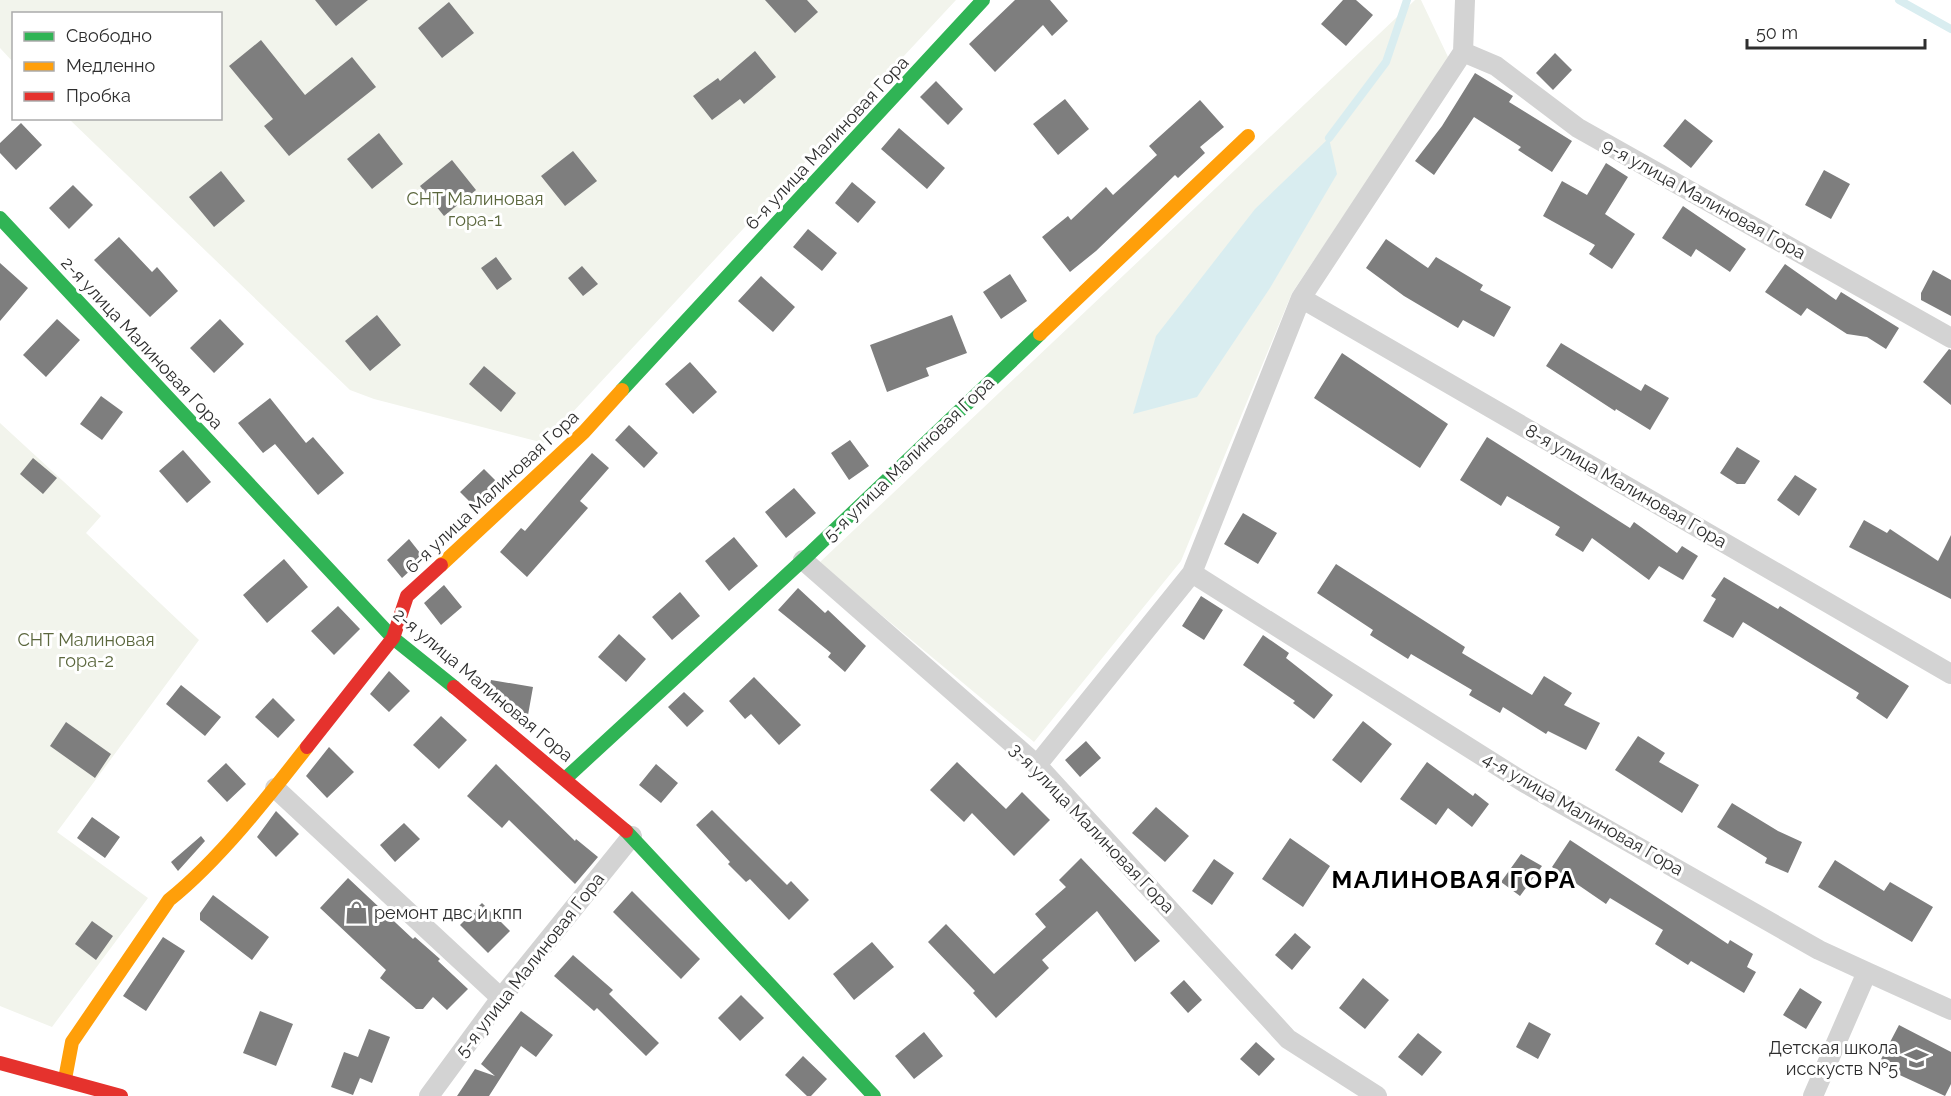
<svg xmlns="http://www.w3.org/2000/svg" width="1951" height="1096" viewBox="0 0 1951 1096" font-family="Raleway,sans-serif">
	<rect width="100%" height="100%" fill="#fff"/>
	<path fill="#f2f4ec" d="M0,0H956L544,443L374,399L350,390L69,119L220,118V14H14L13,62L0,48Z
		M1415,0H1421L1449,59L1292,293L1181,561L1034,742L819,563Z
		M0,423L101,516L86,533L199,640L57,832L148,898L52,1027L0,1006Z"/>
	<path fill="#d9edf0" d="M1329,138L1337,174L1270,288L1197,397L1133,414L1156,336L1255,209Z"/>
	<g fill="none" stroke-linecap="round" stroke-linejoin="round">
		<path stroke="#d9edf0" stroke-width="8" d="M1899,0L1951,29
			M1329,138L1386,62L1407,0"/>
	</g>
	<path fill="#7e7e7e" d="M315,0H368L336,26Z
		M765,0H807L818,12L795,33Z
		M1015,0H1050L1068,21L1052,36L1043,25L995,72L969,44Z
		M1343,0H1356L1373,15L1346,46L1321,24Z
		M449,2L474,33L442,58L418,28Z
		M261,40L305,95L352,57L376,87L289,156L264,126L273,119L229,66Z
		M755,51L776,77L744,104L740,99L712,120L693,96L718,78L720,81Z
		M1555,53L1572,70L1553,90L1536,73Z
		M1475,73L1513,96L1509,102L1572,141L1552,172L1518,150L1521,147L1474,117L1434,175L1415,161L1442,126Z
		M936,81L963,109L948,125L920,97Z
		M1065,99L1089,129L1058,155L1033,124Z
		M1200,100L1224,127L1200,147L1205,153L1178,178L1175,175L1096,251L1070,272L1042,237L1068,216L1071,220L1106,187L1113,195L1157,155L1149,146Z
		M1685,119L1713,141L1691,168L1663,146Z
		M21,123L42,145L16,170L0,153V143Z
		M899,128L945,168L927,189L881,149Z
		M379,133L403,164L372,189L347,159Z
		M573,151L597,181L565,206L541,176Z
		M452,160L476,190L444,216L420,186Z
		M1606,163L1628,177L1605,214L1635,234L1612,269L1589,254L1595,245L1543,216L1562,181L1587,195Z
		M1824,170L1850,184L1831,219L1805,205Z
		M221,171L245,201L214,227L189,197Z
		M852,182L876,202L858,223L835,203Z
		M73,185L93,205L69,229L49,208Z
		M1683,206L1746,249L1730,272L1696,249L1691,257L1662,238Z
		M808,229L837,253L822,271L793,247Z
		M119,237L152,272L157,267L178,291L150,317L94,260Z
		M1386,239L1428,268L1436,257L1483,285L1480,290L1511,307L1494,337L1463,320L1458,328L1404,296L1366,268Z
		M496,257L512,279L497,290L481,268Z
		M0,263L28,288L0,321Z
		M1785,264L1836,300L1841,292L1899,328L1886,349L1867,337L1847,334L1807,308L1801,316L1765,292Z
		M582,266L598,284L583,296L568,278Z
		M1933,270L1951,280V316L1921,300V293Z
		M1010,274L1027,301L1001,319L983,292Z
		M761,276L795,307L773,332L738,301Z
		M377,315L401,345L370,371L345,341Z
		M952,315L967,353L926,368L929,376L887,392L870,345Z
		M57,319L80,340L46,377L23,355Z
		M220,319L244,344L214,373L190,348Z
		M1561,343L1641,391L1645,384L1669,398L1650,430L1616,409L1615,411L1546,366Z
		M1949,349L1951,350V405L1923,382Z
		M1342,353L1448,424L1420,468L1314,398Z
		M690,362L717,392L693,414L665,384Z
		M484,366L516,393L501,412L469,384Z
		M101,396L123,412L102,440L80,424Z
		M270,398L306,443L313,437L344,473L318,495L275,444L263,453L238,423Z
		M629,425L658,453L644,468L615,440Z
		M1487,437L1630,528L1634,522L1677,553L1682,546L1698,556L1683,580L1659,566L1649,580L1592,538L1583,552L1555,535L1560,527L1507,496L1501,506L1460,480Z
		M850,440L869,466L849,480L831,453Z
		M1737,447L1760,461L1745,484H1737L1720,473Z
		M183,450L211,482L187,503L159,471Z
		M592,453L609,468L580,501L588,508L527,577L500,552L521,528L525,531Z
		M33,458L57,478L43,494L20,474Z
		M484,469L501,486L477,509L460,492Z
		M1795,475L1817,489L1799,516L1777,500Z
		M794,488L816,513L786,538L765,512Z
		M1243,513L1277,533L1258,564L1224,544Z
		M1864,520L1887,533L1890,529L1938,561L1951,535V599L1849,547Z
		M734,537L758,566L729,591L705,561Z
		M409,539L424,558L402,578L387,560Z
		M284,559L308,587L267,623L243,595Z
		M1336,564L1465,647L1462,653L1532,695L1544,676L1572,693L1564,705L1600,723L1586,750L1548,731L1546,734L1503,707L1500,713L1469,695L1472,690L1411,654L1408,659L1370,635L1373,630L1317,593Z
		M1724,577L1778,609L1780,606L1909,686L1887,719L1856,698L1859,693L1743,622L1733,638L1703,621L1716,599L1711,596Z
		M444,585L462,607L441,625L424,603Z
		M798,588L825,613L828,610L866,646L845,672L828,657L831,653L778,610Z
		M680,592L700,616L672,640L652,617Z
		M1201,596L1223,610L1204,640L1182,626Z
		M338,606L360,629L334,655L311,631Z
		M619,634L646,659L626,682L598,657Z
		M1263,635L1289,653L1286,658L1333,695L1314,719L1293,703L1295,701L1243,665Z
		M389,671L410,691L389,712L370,694Z
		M754,677L801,725L779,745L751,714L745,719L729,701Z
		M491,680L533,687L528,715L510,712L488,694Z
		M181,685L221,717L205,736L166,704Z
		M684,692L704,711L687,727L668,707Z
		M273,698L295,720L278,738L255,717Z
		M441,716L467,740L439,769L413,745Z
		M1363,721L1392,744L1361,783L1332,760Z
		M66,722L111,754L95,778L50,746Z
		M1638,736L1665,753L1659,762L1699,785L1682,813L1615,770Z
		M1086,741L1101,758L1080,777L1065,760Z
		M329,747L354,772L327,798L306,776Z
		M957,762L1006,809L1022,792L1050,820L1014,856L972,813L964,822L930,790Z
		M1427,762L1473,796L1475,793L1489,804L1472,827L1448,808L1436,825L1400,799Z
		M226,763L246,784L227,802L207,781Z
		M496,764L575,841L576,839L598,857L575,884L509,820L502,828L467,796Z
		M656,764L678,783L661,803L639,785Z
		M1732,803L1778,831L1802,842L1788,873L1765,863L1767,858L1717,827Z
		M1156,807L1189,836L1165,862L1132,833Z
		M712,810L787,885L791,881L809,900L789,920L750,879L746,882L728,864L730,862L696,825Z
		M276,811L299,834L276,857L257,837Z
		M92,817L120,837L105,858L77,838Z
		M404,823L420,839L395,862L380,845Z
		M201,836L205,841L178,871L171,862Z
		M1290,838L1330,866L1303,907L1262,879Z
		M1570,840L1728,944L1730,940L1753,954L1747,967L1756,972L1744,993L1691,961L1688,965L1655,944L1663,930L1610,898L1606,904L1552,867Z
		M1521,854L1542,866L1520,896L1501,882Z
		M1081,858L1160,941L1135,962L1097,911L1042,960L1049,968L996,1018L973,993L975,991L928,942L946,924L994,974L1046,927L1035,914L1066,887L1059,880Z
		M1214,859L1234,873L1212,905L1192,891Z
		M1835,860L1884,891L1890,882L1933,907L1912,942L1818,887Z
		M348,878L413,939L415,937L440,959L438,961L468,989L447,1010L433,997L423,1009H416L380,978L386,970L320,908Z
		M632,891L700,959L681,979L613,912Z
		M213,895L269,937L252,960L200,920V913Z
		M482,903L510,931L488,953L460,925Z
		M92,921L113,936L96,960L75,944Z
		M1295,933L1311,947L1292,970L1275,955Z
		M163,937L185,951L146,1011L123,996Z
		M872,942L894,967L854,1000L833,974Z
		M573,955L613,990L609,994L659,1043L646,1056L597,1008L594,1011L554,976Z
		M1363,978L1389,1000L1365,1029L1339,1008Z
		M1184,980L1202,1000L1188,1013L1170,993Z
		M1800,988L1822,1002L1806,1029L1783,1015Z
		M741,995L764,1018L740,1041L718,1018Z
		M260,1011L293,1024L276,1066L243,1053Z
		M521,1011L553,1035L536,1057L521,1046L489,1096H457L475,1069L495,1076L481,1064Z
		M1529,1022L1551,1034L1538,1059L1516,1047Z
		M1899,1025L1951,1052V1084L1945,1096L1878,1065Z
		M369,1029L390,1037L372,1083L360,1078L353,1095L331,1087L344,1052L358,1057Z
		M924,1032L943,1056L914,1079L895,1056Z
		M1418,1033L1442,1052L1422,1076L1398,1057Z
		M1256,1042L1275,1059L1259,1076L1240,1059Z
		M803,1056L827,1079L811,1096H807L785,1075Z"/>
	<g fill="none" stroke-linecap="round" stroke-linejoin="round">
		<path stroke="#d3d3d3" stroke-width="20" d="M1463,52L1496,66L1578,128L1951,338
			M1301,298L1951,674
			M803,560L1037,765L1288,1039L1377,1096
			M1192,573L1525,783L1819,950L1867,972L1813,1096
			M1037,765L1192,573L1301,298L1463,52L1465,0
			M275,788L501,998
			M1867,972L1951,1010
			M429,1096L501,998L632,836"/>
		<path stroke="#30b455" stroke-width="14" d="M0,218L393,638L454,687
			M622,390L983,0
			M566,778L803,560L1040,334
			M626,831L874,1096"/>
		<path stroke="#ff9f0a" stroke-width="14" d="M1040,334L1248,136
			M441,565L584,432L622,390
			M65,1079L72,1042L169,900C219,860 268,797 307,747"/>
		<path stroke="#e5322d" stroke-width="14" d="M454,687L626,831
			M307,747L393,638L407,596L441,565
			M0,1063L121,1096"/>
	</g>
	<defs>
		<symbol id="shop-bare" viewBox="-9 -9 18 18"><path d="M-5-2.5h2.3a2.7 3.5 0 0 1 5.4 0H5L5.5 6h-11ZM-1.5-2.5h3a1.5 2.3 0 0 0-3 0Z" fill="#777" stroke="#fff" stroke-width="2.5" paint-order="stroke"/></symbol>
		<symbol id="school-bare" viewBox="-9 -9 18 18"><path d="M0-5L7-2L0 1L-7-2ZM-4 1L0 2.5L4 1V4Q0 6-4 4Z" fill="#777" stroke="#fff" stroke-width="2.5" paint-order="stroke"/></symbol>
	</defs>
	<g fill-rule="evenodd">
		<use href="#shop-bare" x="340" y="896" width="33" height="33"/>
		<use href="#school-bare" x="1900" y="1042" width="33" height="33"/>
	</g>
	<g text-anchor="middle" stroke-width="6" stroke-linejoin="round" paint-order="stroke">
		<g font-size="18" fill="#2e2e2e" stroke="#fff">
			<text transform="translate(827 143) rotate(-47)" y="6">6-я улица Малиновая Гора</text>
			<text transform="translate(1704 199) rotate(29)" y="6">9-я улица Малиновая Гора</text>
			<text transform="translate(142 343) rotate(47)" y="6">2-я улица Малиновая Гора</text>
			<text transform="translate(909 459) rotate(-44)" y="6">5-я улица Малиновая Гора</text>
			<text transform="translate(1626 486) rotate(30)" y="6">8-я улица Малиновая Гора</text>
			<text transform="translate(492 492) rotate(-43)" y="6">6-я улица Малиновая Гора</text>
			<text transform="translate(483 685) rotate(40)" y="6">2-я улица Малиновая Гора</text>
			<text transform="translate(1583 814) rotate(30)" y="6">4-я улица Малиновая Гора</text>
			<text transform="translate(1092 828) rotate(46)" y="6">3-я улица Малиновая Гора</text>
			<text transform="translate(530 965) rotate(-52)" y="6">5-я улица Малиновая Гора</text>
		</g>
		<g font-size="18" fill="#5b673d" stroke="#fff">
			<text x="475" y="205">СНТ Малиновая<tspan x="475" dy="21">гора-1</tspan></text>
			<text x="86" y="646">СНТ Малиновая<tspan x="86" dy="21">гора-2</tspan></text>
		</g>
		<g font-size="18" fill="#2e2e2e" stroke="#fff" text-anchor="start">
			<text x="374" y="919">ремонт двс и кпп</text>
			<text x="1898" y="1054" text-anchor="end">Детская школа<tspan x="1898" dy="21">исскуств №5</tspan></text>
		</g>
		<g font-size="24" font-weight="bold" letter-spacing="1.5" fill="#000" stroke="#fff">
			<text x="1454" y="888">МАЛИНОВАЯ ГОРА</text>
		</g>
	</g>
	<rect x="12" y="12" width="210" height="108" fill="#ffffff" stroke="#ababab" stroke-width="1.5"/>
	<rect x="24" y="32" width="30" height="9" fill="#30b455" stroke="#ababab" stroke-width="1.5"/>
	<text x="66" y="42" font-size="18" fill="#2e2e2e">Свободно</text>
	<rect x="24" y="62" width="30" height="9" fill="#ff9f0a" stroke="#ababab" stroke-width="1.5"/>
	<text x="66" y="72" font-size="18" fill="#2e2e2e">Медленно</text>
	<rect x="24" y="92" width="30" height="9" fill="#e5322d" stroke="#ababab" stroke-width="1.5"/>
	<text x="66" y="102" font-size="18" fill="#2e2e2e">Пробка</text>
	<path d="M1747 39v9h178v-9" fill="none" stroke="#2e2e2e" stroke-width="3"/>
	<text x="1756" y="39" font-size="18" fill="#2e2e2e" stroke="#ffffff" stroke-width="4.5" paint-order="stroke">50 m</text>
</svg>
